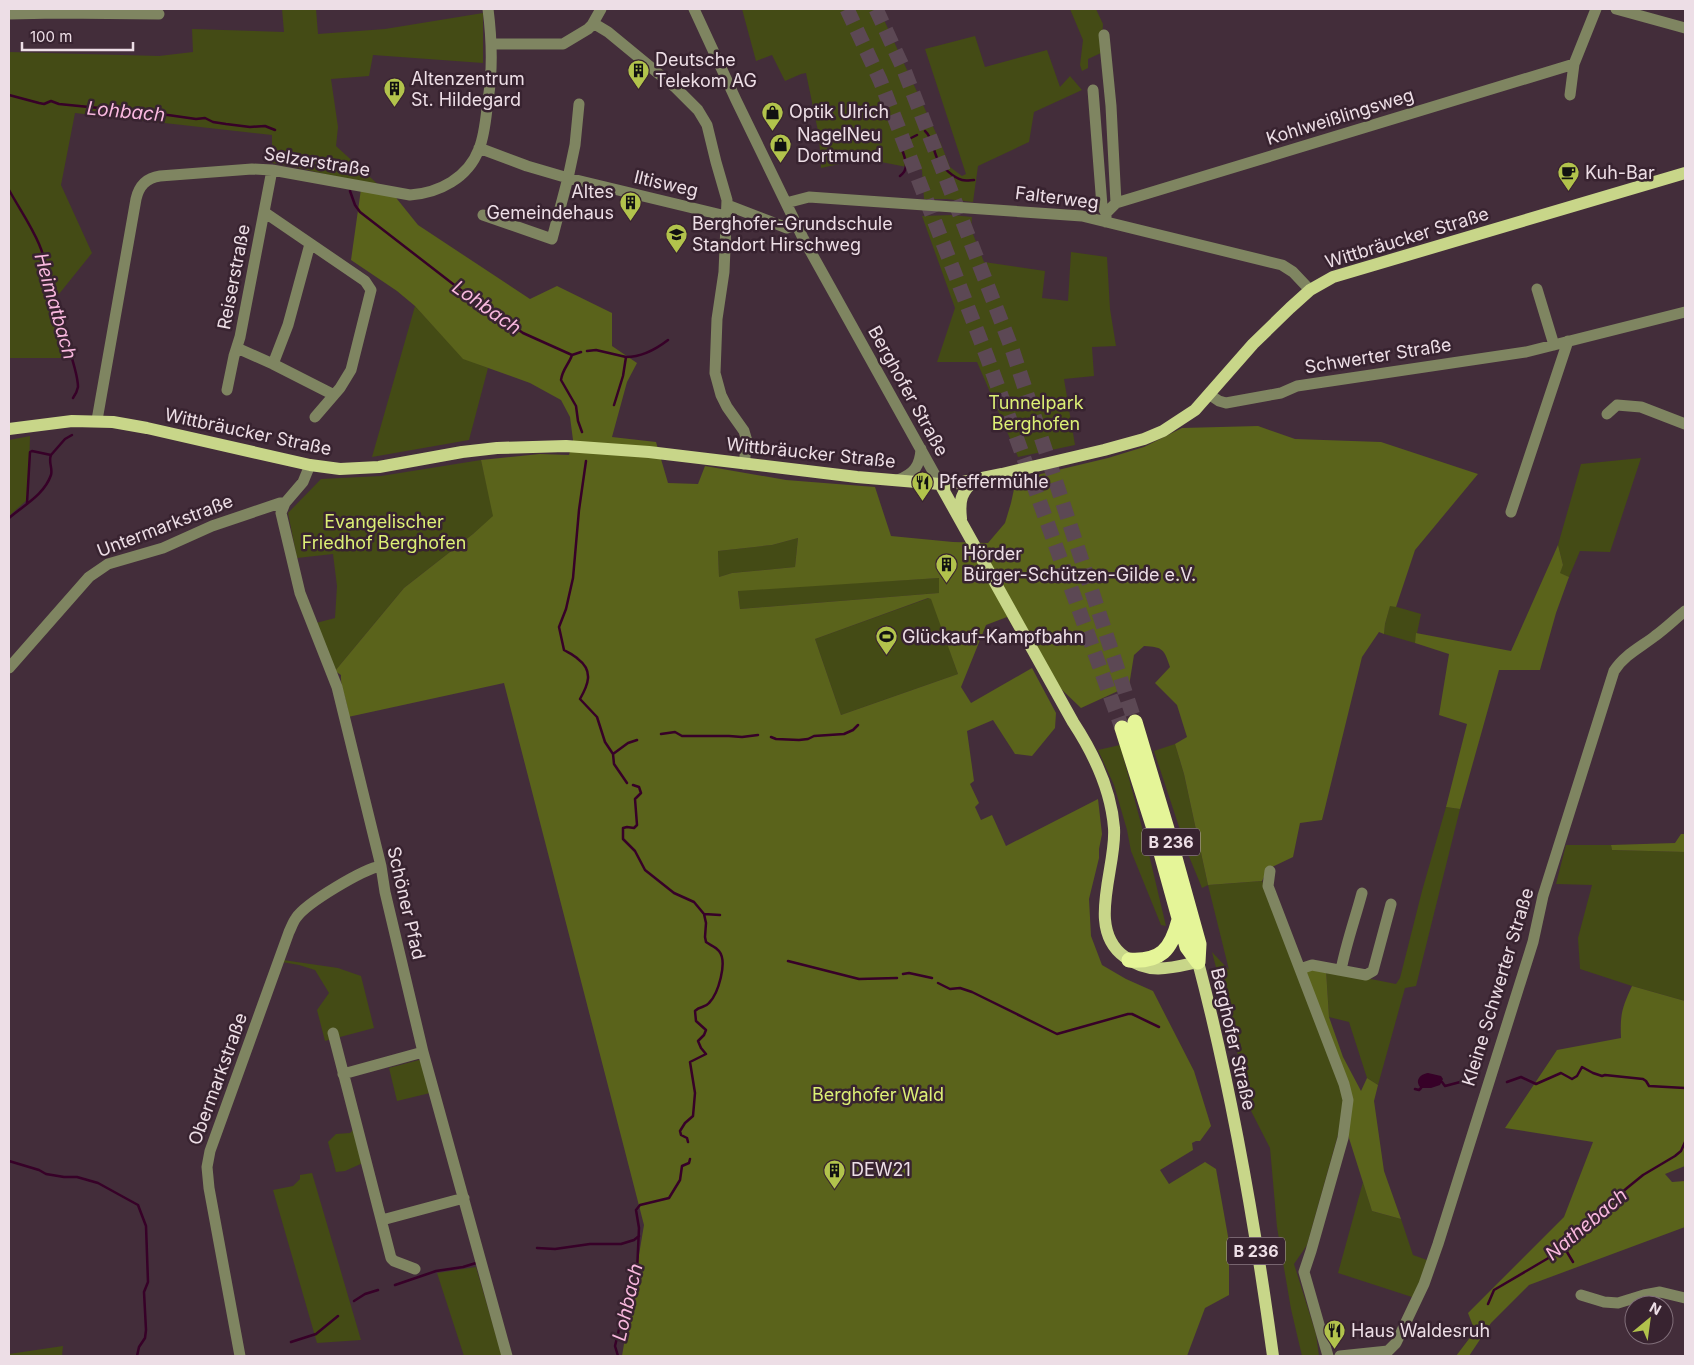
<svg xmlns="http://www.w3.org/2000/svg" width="1694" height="1365" viewBox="0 0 1694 1365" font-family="Inter,sans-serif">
	<rect width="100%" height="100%" fill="#432d3a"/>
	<path fill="#444b15" d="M282,9H316L318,34L385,29L483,13V63L373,55L369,76L331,79L338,127L336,146L383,189L304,169L272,163V135L75,113L61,185L92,253L55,299L67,358H9V52L159,56L193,52L192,29L284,32Z
		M742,9H879L941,144L950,167L962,176L966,174L964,168L925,49L975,36L985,67L1047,50L1060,87L1070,76L1082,90L1034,112L1029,142L978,166L973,202L947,199H924L922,170L876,161H853L821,168L819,136L806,73L801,74L785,81L772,55L756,61Z
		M1070,9H1096L1103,24L1101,53L1088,59V68L1082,71L1080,65L1083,40Z
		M952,215L972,217L971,229L984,262L1045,271L1042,298L1068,301L1071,252L1107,257L1110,309L1116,346L1092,347L1094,376L1064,379L1075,445L1018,457L977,362H937L955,308L922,216Z
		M415,306L463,358L488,368L469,440L372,457Z
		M30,436L28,499L9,516V440Z
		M1641,458L1610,552L1580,551L1569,577L1559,573L1563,565L1558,545L1581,464Z
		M481,460L494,516L473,534L404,588L335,671L316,623L335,618L337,586L333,554L297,558L288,513L321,479L381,476Z
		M798,538L795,567L732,573L719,577L718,551L772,545Z
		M939,578V593L740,609L738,590Z
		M929,598L932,599L958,674L841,715L815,639Z
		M1390,605L1421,614L1415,643L1384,634L1385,624Z
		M1175,744L1184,774L1208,885L1262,881L1268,892L1342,1088L1344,1113L1334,1149L1307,1245L1294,1264L1316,1334L1319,1356H1302L1291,1309L1277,1227L1270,1148L1248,1105L1234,1036L1212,952L1229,970L1208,885L1202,888L1188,854L1154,751Z
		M1120,745L1147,846L1166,926L1161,925L1131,851L1127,830L1114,785L1098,750Z
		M1446,807L1460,809L1416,986L1405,988L1378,1085L1367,1078L1349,1022L1329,1017L1326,970L1396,984L1400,978L1422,891Z
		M1566,845H1611L1612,850L1685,852V1001L1632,986L1580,969L1578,938L1592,885L1556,884Z
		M283,960L338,968L361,976L374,1028L325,1041L317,1010L329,993L315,970L299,965L282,962Z
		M419,1060L422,1062L430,1093L397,1101L389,1068Z
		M353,1130L365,1162L345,1171L336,1172L328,1142L336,1134L350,1133Z
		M312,1173L361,1340L317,1343L273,1190L293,1186L300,1179V1175Z
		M1363,1182L1372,1211L1401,1219L1413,1255L1427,1260L1415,1298L1338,1273Z
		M476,1267L502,1356H464L437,1273Z
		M63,1346L62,1356H9V1354Z"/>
	<path fill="#5a631b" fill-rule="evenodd" d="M361,189L393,194L418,225L530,299L557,286L612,313V346L637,363L627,382L612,437L656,442L668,483L698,484L705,466L786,480L875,487L891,536L953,542L988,543L1005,523L1011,503L1016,480L1108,458L1144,447L1182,428L1258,426L1295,439L1381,442L1478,474L1415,550L1396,607L1390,606L1385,624L1384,634L1379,632L1362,657L1322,820L1300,823L1293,857L1268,869L1262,881L1208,885L1184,774L1175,744L1187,737L1177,705L1155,683L1170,667C1164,649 1163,647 1144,646L1134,655L1129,686L1081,708L1036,665L1007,617L986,625L961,687L971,703L1032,668L1056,713L1055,728L1032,756L1015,754L993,720L967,731L974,781L970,784L979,803L975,807L981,820L992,815L1006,846L1098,799L1102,834L1099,849V858L1089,899L1091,936L1102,965L1126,979L1153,991L1194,1071L1211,1126L1200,1141H1196L1192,1143L1193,1150L1160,1170L1169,1184L1205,1162L1216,1169L1229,1242V1295L1205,1308L1187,1356H622L644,1225L504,683L348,717C349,702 340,690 341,675L335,671L404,588L473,534L493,516L481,460L540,454L569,455L573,440L570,417L561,400L530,383L463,359L415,306L397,291L351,260ZM798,538L795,567L732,573L719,577L718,551L772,545ZM939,578V593L740,609L738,591ZM928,598L931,599L958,674L841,715L815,639Z
		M1558,545L1563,565L1560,573L1569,577L1556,613L1540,670H1499L1460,809L1446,807L1467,724L1439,715L1449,654L1415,643L1416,633L1511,651Z
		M1681,834H1685V852L1612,850L1611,845L1675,843Z
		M1312,968L1326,970L1329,1017L1343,1057L1361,1091L1367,1078L1378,1085L1374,1101L1384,1171L1401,1219L1372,1211L1348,1135L1352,1100L1304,971Z
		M1632,986L1685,1001V1166L1665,1174L1672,1182L1685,1181V1227L1529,1285L1491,1323L1469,1356H1456L1475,1331L1468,1313L1564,1217L1593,1142L1505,1128L1557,1050L1621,1038C1620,1014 1622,1008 1632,986Z"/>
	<path fill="#370128" d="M1428,1073L1441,1076L1443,1079L1440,1085L1431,1088H1421C1414,1081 1420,1074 1428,1073Z"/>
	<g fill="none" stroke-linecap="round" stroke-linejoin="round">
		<path stroke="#370128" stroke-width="2.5" d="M9,95L39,103L44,104L51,101L59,104L99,108L125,112L168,115L196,119L205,118L213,122L226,124L250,127L265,126L275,130
			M925,131C933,138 933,151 938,160C942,167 954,178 962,180C966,181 971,180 974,180
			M900,176C911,168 904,157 901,146L905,141L917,135
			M9,190C19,208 31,225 39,244C50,270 54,297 61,325C66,341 78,371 78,387C77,392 76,394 73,398
			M350,191L355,205L360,212L497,318L509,323L523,333L572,355C569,364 562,370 561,380L576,406L578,421L582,432
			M587,351L596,350L626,357L623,376L614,405
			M572,355L581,352
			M626,357C642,357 655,350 668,340
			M586,461L579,510L573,578L566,609L559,627L564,650C569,653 574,655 578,659C594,671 588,685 580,699L597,717L605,742L613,754L614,764L627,783
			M27,503L30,452L32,451L51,455
			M9,518C24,505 44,495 51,475C53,468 48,462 51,455L65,439L72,435
			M661,734L675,732L682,736H729L742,737L758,735
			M771,737L776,739L799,740L808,739L814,736L844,734L853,730L858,725
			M613,754L628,743L637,740
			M633,785L639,787L641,793L635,799L637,825L634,828L627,827L623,828V839L635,851L645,870L674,893L694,902L704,914L706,923L705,937L706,942C710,945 716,947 719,951C728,962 718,994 709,1003C705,1008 700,1006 695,1011L696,1021L706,1030L704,1035L698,1041L701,1048L706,1054L690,1062L695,1093L693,1116L685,1123L680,1131L681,1135L687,1138L688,1142
			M704,914L720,915
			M788,961L859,979L897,978
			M903,974L909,973L932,978
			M938,983L950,989L960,988L972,992L1057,1034L1128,1014H1132L1159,1027
			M1442,1082L1445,1086L1464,1081
			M1507,1082L1521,1077L1536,1084L1561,1073L1572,1079L1577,1076L1582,1067L1593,1073L1602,1076L1605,1075L1643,1079L1646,1081L1649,1086L1685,1088
			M1415,1089L1419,1090L1421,1088
			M9,1161L39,1170L46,1174L64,1177H77L98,1183L138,1205L146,1226L148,1282L144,1292L146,1330L145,1338L139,1347L137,1356
			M1567,1245V1252L1573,1262
			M537,1248L555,1249L590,1244H621L634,1240L639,1236
			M395,1285L436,1271L463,1267L476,1263
			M354,1301L365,1294L378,1290
			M1488,1304L1494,1290L1562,1250L1594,1217L1627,1188L1643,1175L1675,1156L1681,1151L1685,1142
			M291,1342L316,1334L338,1316
			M618,1356L615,1346L629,1288L637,1272L639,1228L636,1210L640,1205L669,1198L680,1180L682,1166L689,1163L690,1159"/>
		<path stroke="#5c4854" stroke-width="15" stroke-dasharray="15 8" stroke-linecap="butt" d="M847,9L880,80L987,357L1122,728
			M876,9L904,70L1012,349L1135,722"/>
		<path stroke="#7f8561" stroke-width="11" d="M694,9L736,100L803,238L940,484
			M1616,9L1685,28
			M9,14L57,13L159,14
			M593,23L608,32L676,88L698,110L707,125L716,162L727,200L724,272L717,319L715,373L721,395L727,407L744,431L747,441L744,464
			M1104,35L1111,106L1116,203
			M493,44H563L588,29L592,25L601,9
			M1093,90L1102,206L1106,213
			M1570,95L1574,64L1596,9
			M479,148L527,166L568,178L726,216
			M786,203L809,197L1082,216L1282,265L1293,272L1310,290
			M727,205L787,228L797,225
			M264,212L365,281L371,290L351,370L340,388L315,417
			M483,215L552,239L568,178L575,145L579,104
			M1106,222V213L1116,203L1574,64
			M1537,289L1554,345
			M237,348L273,364L334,395
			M273,364L288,325L310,244
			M227,390L234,356L240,337L272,170
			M1210,395L1219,401L1226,403L1281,393L1297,386L1526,352L1685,312
			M1607,414L1617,405L1641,407L1685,424
			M97,420L136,199C139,186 146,178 160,176L252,169L272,170L410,195C439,193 468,178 479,149C485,134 486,116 488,100C493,69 492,40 488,9
			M310,465L303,482L285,503L281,513L300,593L337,687L381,866L385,892L423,1052L507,1356
			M898,480C914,474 920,466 921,449
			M1511,512L1568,341
			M9,668L89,577L108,564L163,548L212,526L280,503H285
			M1270,871L1268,886L1344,1084L1348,1100L1343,1138L1311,1251L1304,1272L1328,1356
			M1300,969L1312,965L1366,975L1373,971L1391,904
			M1341,970C1346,944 1355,919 1362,893
			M333,1033L391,1258L394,1261L415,1269
			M343,1074L423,1052
			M382,1220L464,1198
			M1581,1295L1604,1302L1618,1303L1644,1295L1660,1292L1685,1298
			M240,1356L209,1188L207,1167L210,1151L289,932C291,928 293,922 296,918C306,903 363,869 381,866
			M1340,1356L1388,1351L1396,1343L1424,1284L1438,1244L1533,942L1543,896L1614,671C1624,655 1641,647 1655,636C1666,628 1675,619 1685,611"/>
		<path stroke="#c8d689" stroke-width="12" d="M9,429L72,421L113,422L147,428L310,465L340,469L379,467L462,452L497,448L566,446L649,452L857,477L940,484L958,483L1002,474L1104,450L1144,439L1163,431L1195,410L1253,344L1290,308L1310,290L1333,277L1685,173
			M940,484L1073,722C1094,754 1111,789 1114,828C1117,868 1085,929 1125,957C1150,975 1171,968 1198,962C1232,1091 1255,1224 1273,1356
			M961,519C959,500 961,492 975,480"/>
		<path stroke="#e5f598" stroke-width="15" d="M1135,722L1167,829L1199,944L1198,962
			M1122,728L1156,835L1187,947L1198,962
			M1129,960C1161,962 1171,950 1179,920"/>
	</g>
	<defs>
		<symbol id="building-pin" viewBox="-11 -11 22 30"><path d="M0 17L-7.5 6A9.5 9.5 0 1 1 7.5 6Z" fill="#b2c34c" stroke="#382330"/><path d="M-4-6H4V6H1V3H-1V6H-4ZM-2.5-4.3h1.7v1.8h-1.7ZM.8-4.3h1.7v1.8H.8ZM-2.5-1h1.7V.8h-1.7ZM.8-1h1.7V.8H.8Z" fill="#111"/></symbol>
		<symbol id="shop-pin" viewBox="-11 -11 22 30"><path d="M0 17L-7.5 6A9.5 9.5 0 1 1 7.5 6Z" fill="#b2c34c" stroke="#382330"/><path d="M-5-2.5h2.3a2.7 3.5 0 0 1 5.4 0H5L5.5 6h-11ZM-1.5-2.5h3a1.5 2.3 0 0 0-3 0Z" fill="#111"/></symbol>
		<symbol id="cafe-pin" viewBox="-11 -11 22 30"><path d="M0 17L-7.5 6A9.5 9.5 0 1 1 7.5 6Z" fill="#b2c34c" stroke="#382330"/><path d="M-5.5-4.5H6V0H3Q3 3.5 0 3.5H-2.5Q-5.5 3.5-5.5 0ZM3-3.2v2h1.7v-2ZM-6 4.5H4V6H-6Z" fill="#111"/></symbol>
		<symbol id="school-pin" viewBox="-11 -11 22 30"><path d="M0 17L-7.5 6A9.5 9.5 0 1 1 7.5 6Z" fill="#b2c34c" stroke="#382330"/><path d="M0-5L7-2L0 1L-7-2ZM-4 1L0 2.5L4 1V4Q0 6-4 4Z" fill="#111"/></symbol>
		<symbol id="restaurant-pin" viewBox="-11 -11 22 30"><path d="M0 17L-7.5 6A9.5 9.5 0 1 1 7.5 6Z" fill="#b2c34c" stroke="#382330"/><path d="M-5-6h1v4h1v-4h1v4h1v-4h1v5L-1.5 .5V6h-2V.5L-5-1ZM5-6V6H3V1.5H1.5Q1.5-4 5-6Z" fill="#111"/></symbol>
		<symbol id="stadium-pin" viewBox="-11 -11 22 30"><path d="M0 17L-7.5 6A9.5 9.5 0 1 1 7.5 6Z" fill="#b2c34c" stroke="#382330"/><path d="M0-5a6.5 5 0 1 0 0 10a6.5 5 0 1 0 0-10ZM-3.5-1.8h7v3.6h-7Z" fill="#111"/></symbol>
	</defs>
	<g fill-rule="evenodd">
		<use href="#building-pin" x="626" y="58" width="25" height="34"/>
		<use href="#building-pin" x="382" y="76" width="25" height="34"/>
		<use href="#shop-pin" x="760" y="100" width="25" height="34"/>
		<use href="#shop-pin" x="768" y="132" width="25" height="34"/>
		<use href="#cafe-pin" x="1556" y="160" width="25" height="34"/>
		<use href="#building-pin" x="618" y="190" width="25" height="34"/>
		<use href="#school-pin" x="664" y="222" width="25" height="34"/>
		<use href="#restaurant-pin" x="910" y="470" width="25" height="34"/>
		<use href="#building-pin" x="934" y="552" width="25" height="34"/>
		<use href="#stadium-pin" x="874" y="624" width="25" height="34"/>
		<use href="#building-pin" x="822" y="1158" width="25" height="34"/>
		<use href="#restaurant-pin" x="1322" y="1318" width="25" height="34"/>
	</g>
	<g text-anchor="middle" stroke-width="5" stroke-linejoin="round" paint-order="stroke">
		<g fill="#382330" stroke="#b7a6af" stroke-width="1">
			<rect x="1142" y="828.5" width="58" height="27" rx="4"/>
			<rect x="1227" y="1237.5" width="58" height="27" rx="4"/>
		</g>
		<g font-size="16" font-weight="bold" fill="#eddee6">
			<text x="1171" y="848">B 236</text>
			<text x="1256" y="1257">B 236</text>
		</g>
		<g font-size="18" fill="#eddee6" stroke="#382330" text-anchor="start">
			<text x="655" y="66">Deutsche<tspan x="655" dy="21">Telekom AG</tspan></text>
			<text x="411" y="85">Altenzentrum<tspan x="411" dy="21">St. Hildegard</tspan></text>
			<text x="789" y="118">Optik Ulrich</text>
			<text x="797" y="141">NagelNeu<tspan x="797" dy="21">Dortmund</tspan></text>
			<text x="1585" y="179">Kuh-Bar</text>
			<text x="614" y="198" text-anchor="end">Altes<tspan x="614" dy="21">Gemeindehaus</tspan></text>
			<text x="692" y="230">Berghofer-Grundschule<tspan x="692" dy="21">Standort Hirschweg</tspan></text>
			<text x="939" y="488">Pfeffermühle</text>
			<text x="963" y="560">Hörder<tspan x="963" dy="21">Bürger-Schützen-Gilde e.V.</tspan></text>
			<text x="902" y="643">Glückauf-Kampfbahn</text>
			<text x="851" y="1176">DEW21</text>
			<text x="1351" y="1337">Haus Waldesruh</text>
		</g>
		<g font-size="18" fill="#eddee6" stroke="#382330">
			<text transform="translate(1340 117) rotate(-17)" y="6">Kohlweißlingsweg</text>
			<text transform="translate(317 162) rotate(9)" y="6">Selzerstraße</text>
			<text transform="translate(666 184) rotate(13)" y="6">Iltisweg</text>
			<text transform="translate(1057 198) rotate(7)" y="6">Falterweg</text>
			<text transform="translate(1407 238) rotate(-17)" y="6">Wittbräucker Straße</text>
			<text transform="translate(234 277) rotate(-79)" y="6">Reiserstraße</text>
			<text transform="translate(1378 356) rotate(-9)" y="6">Schwerter Straße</text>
			<text transform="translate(908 391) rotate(61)" y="6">Berghofer Straße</text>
			<text transform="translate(248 432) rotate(12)" y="6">Wittbräucker Straße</text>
			<text transform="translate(811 453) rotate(6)" y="6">Wittbräucker Straße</text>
			<text transform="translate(165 526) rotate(-21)" y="6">Untermarkstraße</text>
			<text transform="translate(406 903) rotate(77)" y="6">Schöner Pfad</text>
			<text transform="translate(1498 987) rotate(-73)" y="6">Kleine Schwerter Straße</text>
			<text transform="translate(1233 1039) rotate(77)" y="6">Berghofer Straße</text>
			<text transform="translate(218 1079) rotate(-70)" y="6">Obermarkstraße</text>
		</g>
		<g font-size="18" fill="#dcef75" stroke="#382330">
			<text x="1036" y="409">Tunnelpark<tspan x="1036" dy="21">Berghofen</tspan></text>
			<text x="384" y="528">Evangelischer<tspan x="384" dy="21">Friedhof Berghofen</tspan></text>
			<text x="878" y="1101">Berghofer Wald</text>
		</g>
		<g font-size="19" font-style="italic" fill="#f9b8de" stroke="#382330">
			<text transform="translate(126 111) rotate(5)" y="7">Lohbach</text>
			<text transform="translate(56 306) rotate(74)" y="7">Heimatbach</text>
			<text transform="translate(487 307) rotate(35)" y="7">Lohbach</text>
			<text transform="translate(1586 1224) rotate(-40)" y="7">Nathebach</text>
			<text transform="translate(627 1302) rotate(-77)" y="7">Lohbach</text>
		</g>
	</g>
	<rect width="1694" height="1365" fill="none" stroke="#eddee6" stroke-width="20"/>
	<g transform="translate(1649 1320) rotate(29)"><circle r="24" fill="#382330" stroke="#806e79"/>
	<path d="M0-4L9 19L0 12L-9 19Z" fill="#b2c34c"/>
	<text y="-8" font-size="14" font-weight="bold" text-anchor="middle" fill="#eddee6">N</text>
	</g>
	<path d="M22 42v8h111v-8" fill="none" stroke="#eddee6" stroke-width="2.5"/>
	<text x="30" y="42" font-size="15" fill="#eddee6" stroke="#382330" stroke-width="4" paint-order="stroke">100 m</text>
</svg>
